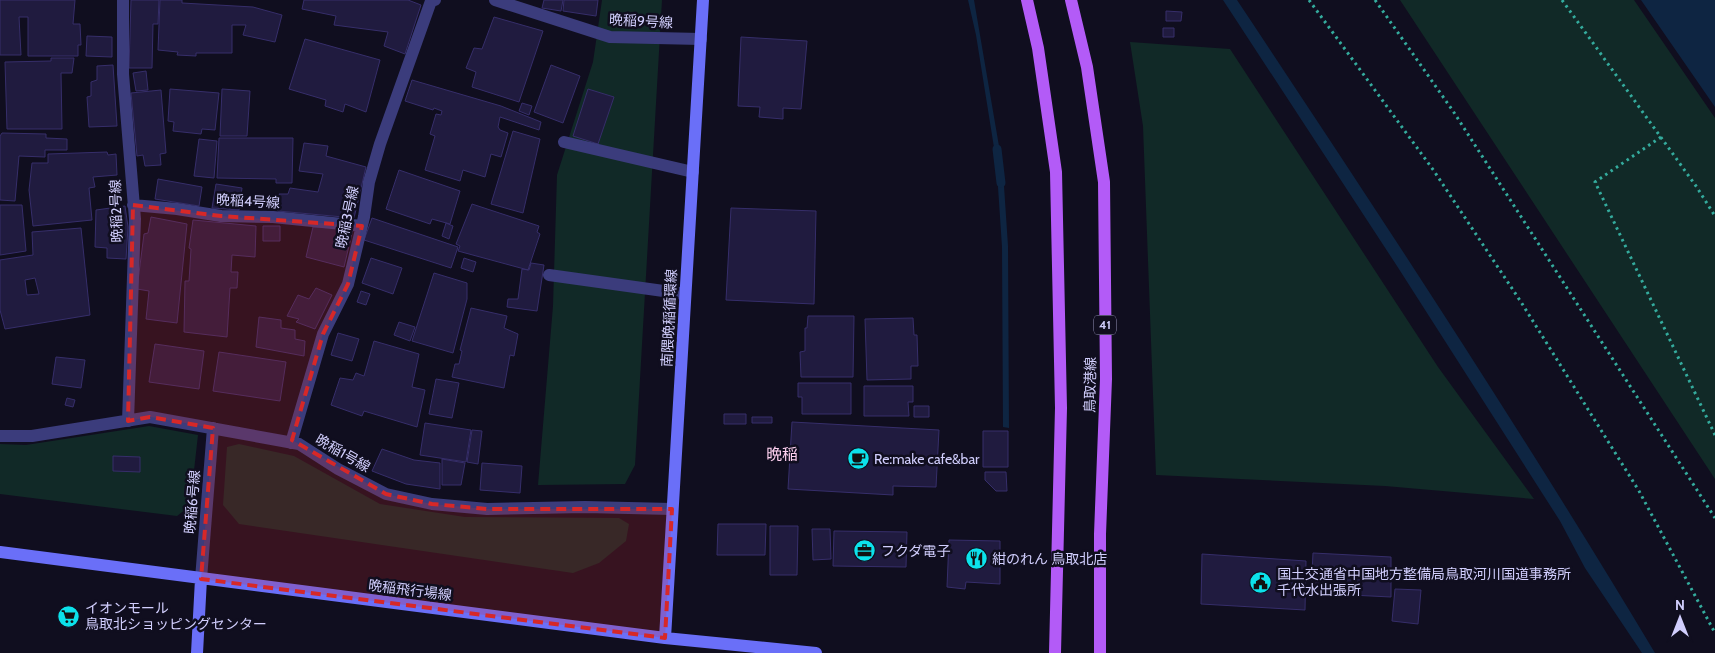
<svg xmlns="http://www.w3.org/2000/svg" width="1715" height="653" viewBox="0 0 1715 653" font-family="Cabin,'Noto Sans JP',sans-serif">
	<rect width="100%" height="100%" fill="#100e1f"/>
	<path fill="#112927" d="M602,0H662L635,465L625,484L538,485L553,306L557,175L593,62Z
		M1400,0H1634L1715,118V479Z
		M1130,42L1230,49L1438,367L1534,499L1385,486L1156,475L1143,126Z
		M149,426L198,435L190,506L177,516L0,494V444L26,445Z
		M239,444L294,456L380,504L465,517L619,518L629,524L626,541L599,563L573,573L239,524L223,505L227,447Z"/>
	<path fill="#0e2542" d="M968,0H974L1000,152L1001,159L996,160L976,35Z
		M1223,0H1237C1380,215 1522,431 1655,653H1642L1585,568L1560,521L1397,266Z
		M1641,0H1715V107Z
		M1003,171L1008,246L1009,428L1003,427L1002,247L997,172Z"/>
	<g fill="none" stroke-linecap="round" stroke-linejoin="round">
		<path stroke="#0e2542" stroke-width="9" d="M997,149L1001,183"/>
	</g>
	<path fill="#201b3f" stroke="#362e6a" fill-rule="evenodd" d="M0,0H75L73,24H80L81,45H78V56H28V17H19L21,55H0Z
		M131,0H159L158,24H153L152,68H129Z
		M160,0H182V3L253,7L282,15L275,42L243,35L246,25H232V53H196V56L177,55L178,52L158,50Z
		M304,0H408L421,5L405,54L384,46L388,32L334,25L336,16L302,9Z
		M544,0H563L561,11L542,8Z
		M564,0H598L596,16L563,11Z
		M1166,11L1182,12L1181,21H1166Z
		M494,17L543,31L519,102L472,87L476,72L466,68L474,48L482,49Z
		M1163,28H1174V37H1163Z
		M87,36L112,37V57L86,56Z
		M741,37L807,41L801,109L783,108V119L759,117L760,107L738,106Z
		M305,39L380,60L366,112L345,104L343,112L325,106L326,100L289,89Z
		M51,58H74L72,73H61L62,129H7L5,62L51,61Z
		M113,65L117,126L89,127L87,97L91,96V82L97,80V66Z
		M551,65L580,76L563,123L534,112Z
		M146,71L148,90L136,91L133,73Z
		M412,80L501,106L541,122L539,130L500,117L498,127L500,130L508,133L501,157L491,154L485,177L463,170L460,181L425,170L435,136L430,134L436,114L441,115L442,111L434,108L433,110L405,101Z
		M170,89L219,93L215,130L202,129L201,134L173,131L174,122L168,121Z
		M222,89L250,91L247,136H220Z
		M588,89L614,97L598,144L573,136Z
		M161,90L166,153L160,154L161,165L145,166L143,155L137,156L131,93Z
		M522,103L532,106L529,115L519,111Z
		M513,131L540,139L523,213L491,204Z
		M2,133L46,134V138L67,139V150H45V157L19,156L15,201L0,200V136Z
		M219,138H293L292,183H276V179L217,178Z
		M199,139L217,141L214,178L194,176Z
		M304,143L328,146L326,156L366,167L354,218L278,211L279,194H288L290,188L318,192L323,174L299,171Z
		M107,152L108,155L116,154L117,175L93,177L95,187L89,188L92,220L33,226L29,190L32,163H48V154Z
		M399,170L460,191L450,224L432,219L430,224L386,209Z
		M158,179L202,187L199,206L155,199Z
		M216,184L242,188L239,210L212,208Z
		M472,204L539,226L537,232L540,234L528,270L458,251L460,246L456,244Z
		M0,205H22L26,251L0,255Z
		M125,206L128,227L126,259L107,258V248L95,247L96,210Z
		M731,208L816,211L814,304L726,300Z
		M151,217L187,224L177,323L146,319L149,291L137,289L144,234L148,233Z
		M372,218L458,247L451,268L364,240Z
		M193,220L256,226L255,257L232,255L231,272H238L237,288H230L227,337L184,332L185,281H189L191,249L189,248Z
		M446,223L453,226L449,239L442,236Z
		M263,226H280V241H263Z
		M313,227L353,229L344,267L306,257Z
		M81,228L90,315L5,329L0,310V260L33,255L32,232ZM35,278L39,294L27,295L25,280Z
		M371,258L402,268L393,294L362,283Z
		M464,258L476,262L473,272L461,268Z
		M531,263L544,265L537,311L507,307L508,299H518L522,269L529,270Z
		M434,273L467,283V299L453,353L412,341Z
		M316,288L332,295L315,329L296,322L299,319L287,316L298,295L309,299Z
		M361,291L370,294L366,305L357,302Z
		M471,308L507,316L504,328L518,334L514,356L510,355L504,388L452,377L455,364H459L462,351L460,350Z
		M808,316H854L853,377H801L800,352L805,351V328H807Z
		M259,317L281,320V328L295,330V339L305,341L304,356L256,347Z
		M913,318L914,335H917L918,366H911V379L867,380L865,319Z
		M399,322L415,327L410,341L394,335Z
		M338,333L359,339L352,361L331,355Z
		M374,341L419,354L412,387L425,390L417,427L364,411L362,416L331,405L340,378L353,380L356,373L364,376Z
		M155,344L204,351L199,389L149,382Z
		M219,352L286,362L280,401L213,391Z
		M56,357L85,360L81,388L52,384Z
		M436,379L459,383L452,418L429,414Z
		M798,383H851V414H802V397H798Z
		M864,386H913V402H908L909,416H864Z
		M67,398L75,400L73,407L65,405Z
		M914,406H929V417H914Z
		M724,414H746V424H724Z
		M752,417H772V423H752Z
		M792,422L939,430L936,487L893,486V495L788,489Z
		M425,423L471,430L466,462L420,455Z
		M472,430L482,431L478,464L467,462Z
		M983,431H1008V467H983Z
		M382,449L414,460L440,463V489L406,484L372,471Z
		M113,456L140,457V472L113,471Z
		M442,459L465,463L461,485H442Z
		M482,463L522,466L520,493L480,490Z
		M985,472H1006L1007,491H996L985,480Z
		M718,524H766L765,555H717Z
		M770,526H798L797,575H770Z
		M812,529H830L831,559L813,560Z
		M834,531L907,532L906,567L833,566Z
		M949,540L1000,541V584L966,582L965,589L947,587Z
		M1313,553L1391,557V597L1311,593Z
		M1202,554L1306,561L1305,610L1201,604Z
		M1395,589L1421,590L1418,624L1392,621Z"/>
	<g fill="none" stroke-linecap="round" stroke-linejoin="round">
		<path stroke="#34ab9d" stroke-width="3" stroke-dasharray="2.5 4" stroke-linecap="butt" d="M1309,0L1434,171L1521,302L1639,491L1715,633
			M1375,0L1453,111L1715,518
			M1562,0L1696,186L1715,216
			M1661,137L1595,182L1715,435"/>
		<path stroke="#3b3c7c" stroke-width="12" d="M564,142L693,172
			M549,275L685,294"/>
		<path stroke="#3b3c7c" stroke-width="12" d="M123,0V74L135,219L128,421
			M495,0L610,37L701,39
			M133,205L177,209L221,216L273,217L362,226
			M0,436H32L150,417L299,444L338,469L386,494L432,504L487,509L585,507L672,509
			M291,443L323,334L348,284L364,217L369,182L380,144L431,1L435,0
			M201,579L213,428"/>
		<path stroke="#6a6ff8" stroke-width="12" d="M0,552L665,638L816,653
			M665,638L703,0
			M197,653L201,579"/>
		<path stroke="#b35bf7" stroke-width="12" d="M1027,0L1038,48L1056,172L1061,408L1055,653
			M1071,0L1087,67L1104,182L1106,379L1100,534V653"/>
	</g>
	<path fill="#d62828" fill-opacity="0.2" stroke="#d62828" stroke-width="4" stroke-dasharray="10 6" stroke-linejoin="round" d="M133,205L221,216L362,226L348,284L323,334L292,440L386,494L432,504L487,509H672L665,638L201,579L213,428L150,417L128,421Z"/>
	<defs>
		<symbol id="cafe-disc" viewBox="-11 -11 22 22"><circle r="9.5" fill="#0ce2eb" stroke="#100e1f"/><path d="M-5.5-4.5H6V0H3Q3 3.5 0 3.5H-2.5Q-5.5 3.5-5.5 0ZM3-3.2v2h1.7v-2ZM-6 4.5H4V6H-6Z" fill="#111"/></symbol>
		<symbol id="office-disc" viewBox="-11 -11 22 22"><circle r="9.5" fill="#0ce2eb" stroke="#100e1f"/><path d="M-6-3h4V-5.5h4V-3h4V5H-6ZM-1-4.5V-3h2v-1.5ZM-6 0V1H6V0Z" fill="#111"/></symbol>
		<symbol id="restaurant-disc" viewBox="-11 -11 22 22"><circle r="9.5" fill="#0ce2eb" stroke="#100e1f"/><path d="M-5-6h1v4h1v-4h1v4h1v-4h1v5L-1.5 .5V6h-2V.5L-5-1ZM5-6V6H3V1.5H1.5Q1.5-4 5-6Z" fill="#111"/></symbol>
		<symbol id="civic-disc" viewBox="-11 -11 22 22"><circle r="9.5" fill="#0ce2eb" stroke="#100e1f"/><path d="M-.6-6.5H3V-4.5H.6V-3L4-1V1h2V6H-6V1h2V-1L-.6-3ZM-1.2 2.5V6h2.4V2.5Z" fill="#111"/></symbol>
		<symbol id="supermarket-disc" viewBox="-11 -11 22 22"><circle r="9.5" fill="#0ce2eb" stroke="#100e1f"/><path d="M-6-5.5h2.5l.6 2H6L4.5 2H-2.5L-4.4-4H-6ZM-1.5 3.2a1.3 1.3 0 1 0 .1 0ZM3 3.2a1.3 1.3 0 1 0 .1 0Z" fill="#111"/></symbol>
	</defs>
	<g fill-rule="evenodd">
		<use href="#cafe-disc" x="846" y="446" width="25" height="25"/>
		<use href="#office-disc" x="852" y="538" width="25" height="25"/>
		<use href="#restaurant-disc" x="964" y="546" width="25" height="25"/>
		<use href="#civic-disc" x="1248" y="570" width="25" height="25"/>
		<use href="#supermarket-disc" x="56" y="604" width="25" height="25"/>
	</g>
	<g text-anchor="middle" stroke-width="5" stroke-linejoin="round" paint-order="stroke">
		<rect fill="#100e1f" stroke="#9794ba" stroke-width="1" x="1094" y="315.5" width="22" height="19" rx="4"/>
		<g font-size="12" font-weight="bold" fill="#d1cefd">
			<text x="1105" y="329">41</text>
		</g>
		<g font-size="14" fill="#d1cefd" stroke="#100e1f">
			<text transform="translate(641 21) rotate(3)" y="5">晩稲9号線</text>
			<text transform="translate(248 201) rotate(3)" y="5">晩稲4号線</text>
			<text transform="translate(116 211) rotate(-92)" y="5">晩稲2号線</text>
			<text transform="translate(347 217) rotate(-78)" y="5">晩稲3号線</text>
			<text transform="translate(669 318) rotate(-87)" y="5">南隈晩稲循環線</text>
			<text transform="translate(1090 385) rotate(-89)" y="5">鳥取港線</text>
			<text transform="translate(343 453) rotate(30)" y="5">晩稲1号線</text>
			<text transform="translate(192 502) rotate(-85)" y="5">晩稲6号線</text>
			<text transform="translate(410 590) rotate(7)" y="5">晩稲飛行場線</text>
		</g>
		<g font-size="14" fill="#d1cefd" stroke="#100e1f" text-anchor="start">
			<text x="874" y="464">Re:make cafe&amp;bar</text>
			<text x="881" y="556">フクダ電子</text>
			<text x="992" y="564">紺のれん 鳥取北店</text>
			<text x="1277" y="579">国土交通省中国地方整備局鳥取河川国道事務所<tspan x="1277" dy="16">千代水出張所</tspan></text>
			<text x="85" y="613">イオンモール<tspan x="85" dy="16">鳥取北ショッピングセンター</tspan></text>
		</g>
		<g font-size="16" fill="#fdd0ef" stroke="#100e1f">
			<text x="782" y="460">晩稲</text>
		</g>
	</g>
	<g transform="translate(1680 618)" stroke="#100e1f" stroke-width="4" paint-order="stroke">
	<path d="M0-4L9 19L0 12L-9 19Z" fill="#d1cefd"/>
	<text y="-8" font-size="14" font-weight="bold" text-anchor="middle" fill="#d1cefd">N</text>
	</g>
</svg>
